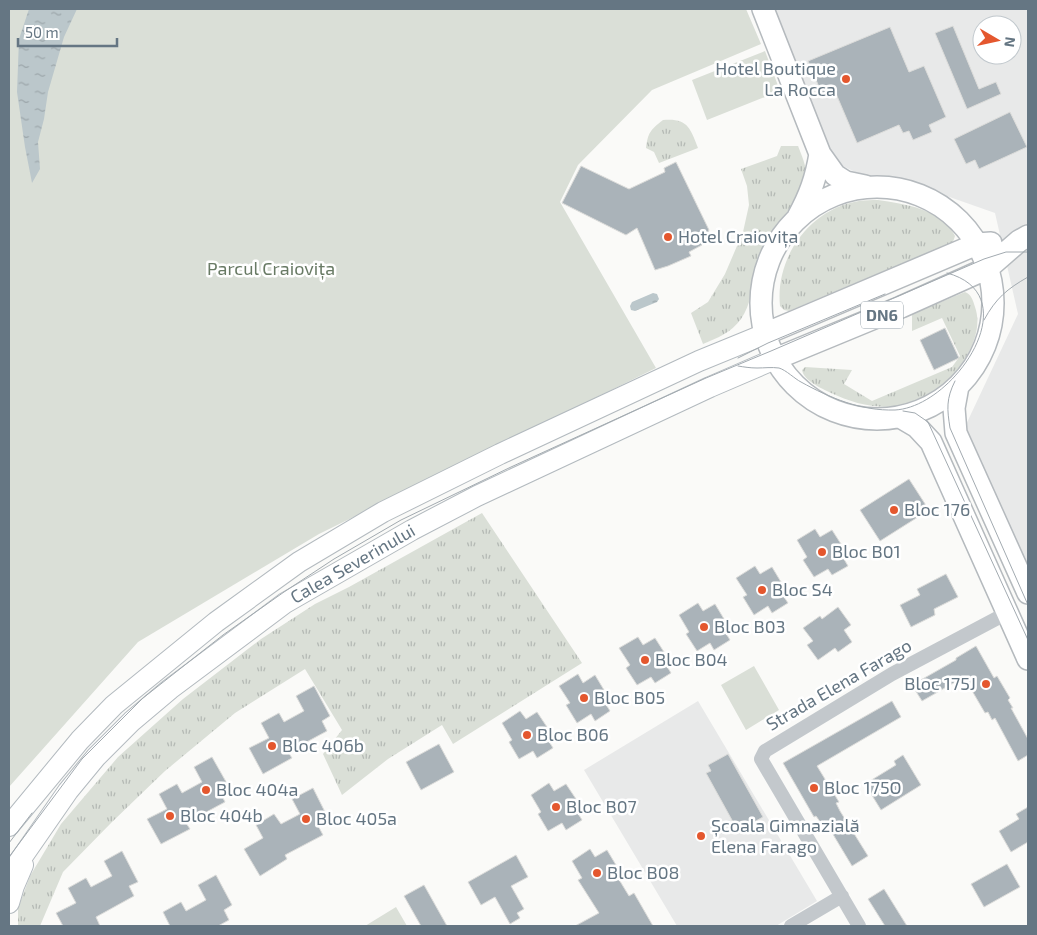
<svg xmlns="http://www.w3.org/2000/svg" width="1037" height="935" viewBox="0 0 1037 935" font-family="'Exo 2',sans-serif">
	<defs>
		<pattern id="grass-tufts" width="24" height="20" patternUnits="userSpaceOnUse" patternTransform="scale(1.25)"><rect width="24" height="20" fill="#dadfd7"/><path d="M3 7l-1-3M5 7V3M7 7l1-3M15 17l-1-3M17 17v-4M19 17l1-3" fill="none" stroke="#b4b9b4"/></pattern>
		<pattern id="water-ripples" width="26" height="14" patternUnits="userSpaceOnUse" patternTransform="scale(1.25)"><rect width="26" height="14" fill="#bbc7cb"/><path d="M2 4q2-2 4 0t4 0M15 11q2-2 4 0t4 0" fill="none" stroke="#9ca6aa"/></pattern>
	</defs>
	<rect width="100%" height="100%" fill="#fafaf8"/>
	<path fill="#e8e9e9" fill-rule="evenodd" d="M765,9H1028V576L963,431L1018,314L995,213L904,181L863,176L833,161ZM982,25H1012V55H982Z
		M698,701L817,901L776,926H677L584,770Z"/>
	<path fill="url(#grass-tufts)" d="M663,120C687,118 690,127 698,148L659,163L654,152L646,148C648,133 650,130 663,120Z
		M781,146H798C802,156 809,172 806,183C804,195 783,215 776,227C769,241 763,255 758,269C752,286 751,305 741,319C731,333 717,338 703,344L691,313L708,302L725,274L743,232L749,205L747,186L741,169L777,156Z
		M878,200C904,204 943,209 955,236L953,242L789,311L784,310L780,306C775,258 809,209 859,201C865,200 872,200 878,200Z
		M965,292C971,294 973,300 975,307C986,337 957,377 933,393C926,398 916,402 908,404C882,411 854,404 831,393C821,388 804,381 802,370L805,367L852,370L844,384L872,401L952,367L960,356L942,318L912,331V314Z
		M482,513L582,663L453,744L442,725L388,759L342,795L323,754L342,730L305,669L235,713L165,771L112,822L63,872L40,926H18V908L30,876L61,824L118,757L183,699L261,639L315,604L349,587Z"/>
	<path fill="#dadfd7" d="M9,9H746L761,44L652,90L578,165L560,202L656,368L319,534L138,642L9,787Z
		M765,51L780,91L707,120L692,80Z
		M754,666L779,710L746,730L721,685Z
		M396,907L407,926H365Z"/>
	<path fill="url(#water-ripples)" d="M29,9H77L64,37L48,92L44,119L38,142L40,169L32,183L25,147L17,92L19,39Z
		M653,293L657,294L659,299L657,302L635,311L631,310L630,306L632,302Z"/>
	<path fill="#aab3b9" stroke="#dcdcda" d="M953,26L979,89L996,82L1001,94L967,109L935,33Z
		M890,27L909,72L924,66L946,117L929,125L932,132L913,140L909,131L903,133L899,125L857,143L834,89L822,94L808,61Z
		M1010,112L1027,147L979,169L975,160L966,164L954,139Z
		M676,162L709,230L702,245L689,252L691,256L668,266L655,270L637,228L626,235L562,203L581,166L629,189L665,172L664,168Z
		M945,328L959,358L934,370L920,340Z
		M909,479L929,510L880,541L860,510Z
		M815,529L820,537L832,530L841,544L837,547L848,566L832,575L828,569L814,577L803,560L807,557L797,540Z
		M755,566L760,574L772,567L781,582L776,585L788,603L772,613L768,606L754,615L743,597L747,595L736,578Z
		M946,574L958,597L934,609L935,615L911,627L900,605L920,595L917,589Z
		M698,603L703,611L715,604L724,619L719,622L730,640L714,650L710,643L697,651L686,634L689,632L679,615Z
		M838,607L851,625L844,630L852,642L838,652L835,648L818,660L807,645L813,641L803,628L820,616L822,619Z
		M638,637L643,645L655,638L664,652L660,655L671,673L655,683L651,677L637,685L626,668L630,665L619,648Z
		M976,646L994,678L997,676L1010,698L1008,700L1013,708H1011L1028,739V755L1018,761L995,718L992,720L988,712L985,713L964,677L922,701L912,685L956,660V658Z
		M578,674L583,683L595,675L604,690L599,693L610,711L595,721L591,714L577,723L566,705L570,703L559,686Z
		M314,686L330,716L322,721L327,731L288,752L292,758L263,774L249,748L269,738L261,723L279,713L284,722L304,711L296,696Z
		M892,701L901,717L817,766L839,802L836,803L840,811L868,856L852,866L825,821L821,823L816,816L814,817L783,763Z
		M520,711L526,719L537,712L547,727L542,730L553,748L537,758L533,751L519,759L509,742L512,740L502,723Z
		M439,744L454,772L421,790L406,762Z
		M728,754L763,817L738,831L706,773L711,771L708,765Z
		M903,755L921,785L881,810L865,784L896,765L894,761Z
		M212,757L229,787L220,792L225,802L186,823L190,829L161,844L147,819L167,809L159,794L177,784L182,793L202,782L194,767Z
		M549,783L554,791L566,784L576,799L571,802L582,820L566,830L562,823L548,831L538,814L541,812L531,795Z
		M313,788L327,816L316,822L323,835L285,855L287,859L260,876L244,849L263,838L256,825L274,814L281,824L300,814L292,799Z
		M1028,807V842L1011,852L999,831L1019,819L1016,814Z
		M590,849L595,857L607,850L616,865L612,868L629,896L634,893L653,926H575L599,913L578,880L582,878L572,861Z
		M122,851L138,882L129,886L134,896L96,917L100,926H63L56,913L76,903L68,888L86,878L91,887L112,876L104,861Z
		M516,855L528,877L511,886L524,909L517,913L520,918L510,924L495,897L481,905L468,882Z
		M1007,864L1020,887L984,907L971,884Z
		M216,875L232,905L224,910L229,920L218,926H170L163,912L181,902L186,911L206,900L198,885Z
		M424,885L447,926H421L404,896Z
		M884,889L907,926H885L868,899Z"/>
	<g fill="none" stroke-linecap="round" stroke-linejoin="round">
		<defs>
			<g id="secondary">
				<path d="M9,826L80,740L114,705L216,622L299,562L383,512L500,454L699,361L765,334"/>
				<path id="s1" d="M9,876L68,791L96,757L132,721L170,689L285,603L412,530L477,496L710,387L775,359"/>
				<path d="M9,903L14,886L23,865"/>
			</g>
			<path id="primary" d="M763,9L820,154L835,175L846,182L865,186
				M761 303a116 116 0 1 1 232 0a116 116 0 1 1-232 0Z
				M798,217C810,195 816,178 820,154
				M765,334L977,244L991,243
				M775,359L901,307L988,268L1019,241L1028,236
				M958,386L954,408L956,433L1028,593
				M900,417L917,427L931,442L1028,659"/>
		</defs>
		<use href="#secondary" stroke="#b3babf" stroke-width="22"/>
		<use href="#primary" stroke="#b5babe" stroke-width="24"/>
		<path stroke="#c3c8cc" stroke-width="14" d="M791,926L842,896
			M859,926L761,759L765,751L892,674L1007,613"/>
		<use href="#secondary" stroke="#fff" stroke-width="20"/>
		<use href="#primary" stroke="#fff" stroke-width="21"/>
		<path stroke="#a2aab0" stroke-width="1" d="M984,320C996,298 1007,289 1028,277
			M738,358L768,343L885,294
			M738,366C744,367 750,368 757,368C764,368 772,367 779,368C786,370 795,379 801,382C830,398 861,411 895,410C954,407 1030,295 947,273
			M955,381C946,399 947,409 950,428L1028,605
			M903,411L915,413L928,422L1028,640
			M9,843L32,813
			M9,857L82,759L143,698L223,635L284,592L334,559L401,520L511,467L706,378L771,351L984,259L1006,252H1028"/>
	</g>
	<g fill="#e4572e" stroke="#fff" stroke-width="2">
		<circle cx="846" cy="79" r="5"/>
		<circle cx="668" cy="237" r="5"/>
		<circle cx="894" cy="510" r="5"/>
		<circle cx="822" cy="552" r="5"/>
		<circle cx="762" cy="590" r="5"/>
		<circle cx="704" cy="627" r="5"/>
		<circle cx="645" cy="660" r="5"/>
		<circle cx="986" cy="684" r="5"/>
		<circle cx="584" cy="698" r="5"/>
		<circle cx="527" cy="735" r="5"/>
		<circle cx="272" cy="746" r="5"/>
		<circle cx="814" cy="788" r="5"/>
		<circle cx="206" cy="790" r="5"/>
		<circle cx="556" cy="807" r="5"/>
		<circle cx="170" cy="816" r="5"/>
		<circle cx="306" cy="819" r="5"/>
		<circle cx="701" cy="836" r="5"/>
		<circle cx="597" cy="873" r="5"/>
	</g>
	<g text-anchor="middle" stroke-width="5" stroke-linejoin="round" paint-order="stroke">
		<rect fill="#fff" stroke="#939fa8" stroke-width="1" x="861" y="301.5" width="42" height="27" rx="4"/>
		<g font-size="16" font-weight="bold" fill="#657683">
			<text x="882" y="321">DN6</text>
		</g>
		<g font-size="18" fill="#657683" stroke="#fff" text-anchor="start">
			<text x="836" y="75" text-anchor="end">Hotel Boutique<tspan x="836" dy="21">La Rocca</tspan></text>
			<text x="678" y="243">Hotel Craiovița</text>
			<text x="904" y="516">Bloc 176</text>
			<text x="832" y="558">Bloc B01</text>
			<text x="772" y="596">Bloc S4</text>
			<text x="714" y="633">Bloc B03</text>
			<text x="655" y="666">Bloc B04</text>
			<text x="976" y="690" text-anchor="end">Bloc 175J</text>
			<text x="594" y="704">Bloc B05</text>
			<text x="537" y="741">Bloc B06</text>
			<text x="282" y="752">Bloc 406b</text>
			<text x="824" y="794">Bloc 175O</text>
			<text x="216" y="796">Bloc 404a</text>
			<text x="566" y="813">Bloc B07</text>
			<text x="180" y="822">Bloc 404b</text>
			<text x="316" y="825">Bloc 405a</text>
			<text x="711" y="832">Școala Gimnazială<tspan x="711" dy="21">Elena Farago</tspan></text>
			<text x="607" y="879">Bloc B08</text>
		</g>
		<g font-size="18" fill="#687a64" stroke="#fff">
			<text x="271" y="275">Parcul Craiovița</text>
		</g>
		<g font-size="18" fill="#657683" stroke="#fff">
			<text dy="6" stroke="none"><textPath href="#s1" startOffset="470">Calea Severinului</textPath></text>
			<text transform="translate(839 685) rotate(-30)" y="6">Strada Elena Farago</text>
		</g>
	</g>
	<rect width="1037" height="935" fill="none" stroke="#657683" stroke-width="20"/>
	<g transform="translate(997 40) rotate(99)"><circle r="24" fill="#ffffff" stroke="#c1c8cd"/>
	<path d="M0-4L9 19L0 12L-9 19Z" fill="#e4572e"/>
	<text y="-8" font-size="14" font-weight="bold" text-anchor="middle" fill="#657683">N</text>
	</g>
	<path d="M18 38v8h99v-8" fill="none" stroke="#657683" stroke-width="2.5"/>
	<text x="25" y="38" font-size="15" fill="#657683" stroke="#ffffff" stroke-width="4" paint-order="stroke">50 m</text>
</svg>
